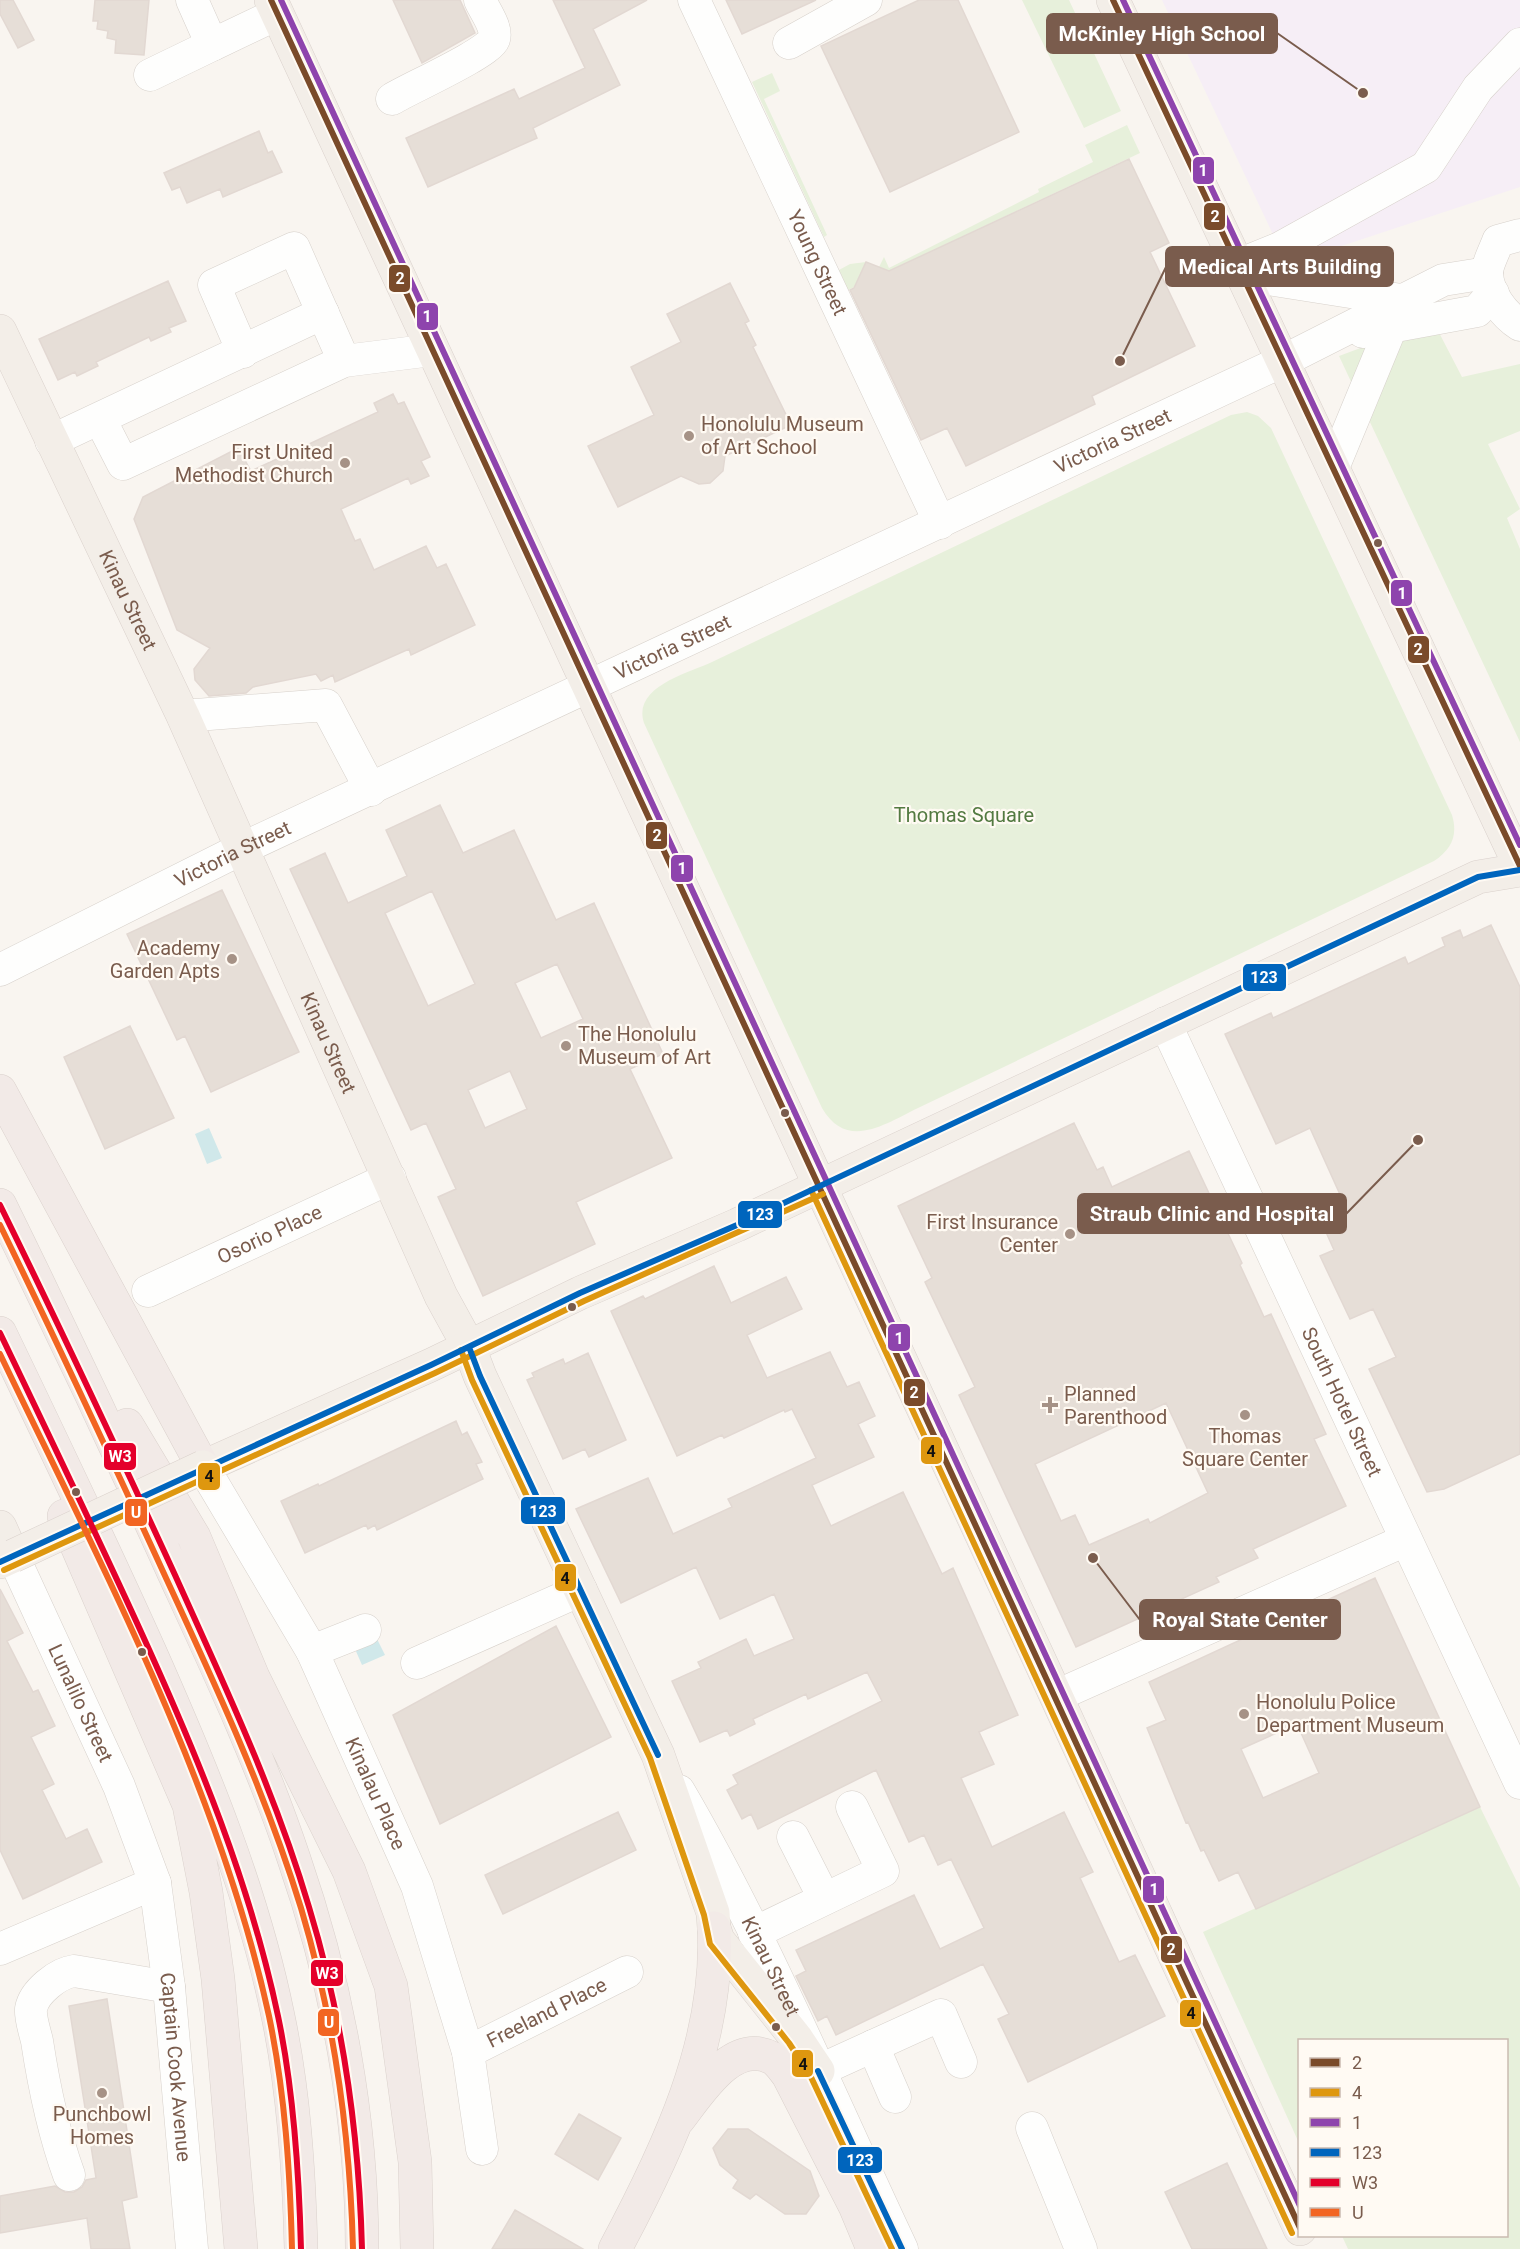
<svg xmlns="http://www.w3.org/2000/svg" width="1520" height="2249" viewBox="0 0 1520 2249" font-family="Roboto,sans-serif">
	<rect width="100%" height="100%" fill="#f9f5f0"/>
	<path fill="#f6eef6" d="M1162,0H1520V187L1287,264Z"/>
	<path fill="#e7f0db" d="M1022,0H1069L1121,111L1084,128Z
		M772,73L780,91L764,99L827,235L824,237L752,82Z
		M1127,125L1140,153L848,290L839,270L850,264L866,262L862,272L879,267L884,257L889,268L1039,192L1038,189L1093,162L1085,145Z
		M1433,321L1462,377L1520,364V431L1488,444L1520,509L1507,518L1520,549V742L1339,356Z
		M1247,412L1258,416L1271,428L1452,815C1458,835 1452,849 1434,861L918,1108C885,1124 847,1151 822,1108L644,723C632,687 688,673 712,662L1231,415Z
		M1480,1807L1520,1888V2249H1348L1342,2236H1506V2040H1300L1299,2143L1203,1932Z"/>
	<path fill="#d0e8ea" d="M209,1128L222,1158L207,1164L195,1134Z
		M377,1639L385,1655L362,1665L355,1649Z"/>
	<path fill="#e6ded7" stroke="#e2d8d2" stroke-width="1.5" fill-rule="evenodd" d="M0,0H13L34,40L18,48L0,14Z
		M95,0H149L144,55L115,53L116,40L107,38L108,31L97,29L98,21H93Z
		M393,0H460L475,33L422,63Z
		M553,0H647L593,29L620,85L533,128L537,138L428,187L406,138L514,89L519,99L585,68Z
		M726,0H816L742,34Z
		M919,0H958L1019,132L890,192L821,46Z
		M259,131L268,153L272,151L282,172L223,197L220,189L187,203L180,187L172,190L164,173Z
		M1129,159L1169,243L1150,252L1195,346L1092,396L1095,404L966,466L947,428L921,440L850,290L854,288L866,262L889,271Z
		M168,281L186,321L169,328L171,332L151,341L149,337L96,362L98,366L77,376L75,372L58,380L39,339Z
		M730,283L749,321L745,323L756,345L753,347L791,425L725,456L723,471L710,483L699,484L681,476L618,507L588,446L654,415L631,367L681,342L667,314Z
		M393,394L398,404L404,402L430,457L421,461L429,476L411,484L408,478L341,509L355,541L360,539L374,570L426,546L437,568L446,564L475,625L411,655L409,649L335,682L333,675L321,681L316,674L253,687L246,693L209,696L195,680L194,669L210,648L177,630L134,519L143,497L238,448L251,471L378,412L374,403Z
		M440,805L463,853L514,830L556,920L594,903L663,1054L630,1069L672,1158L576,1202L595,1244L483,1296L438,1197L456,1189L426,1123L411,1130L290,869L325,853L348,903L407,876L386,830ZM432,891L475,984L428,1006L385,913ZM557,964L583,1019L541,1038L515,983ZM510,1071L527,1109L485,1128L468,1090Z
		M222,890L299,1052L211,1092L185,1036L177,1040L127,934Z
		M1491,925L1520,987V1454L1444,1489L1427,1492L1369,1369L1396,1357L1373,1309L1350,1319L1320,1256L1334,1250L1325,1230L1334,1226L1325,1207L1342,1199L1310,1128L1276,1144L1225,1034L1271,1013L1273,1018L1405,957L1408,964L1445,946L1442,938L1460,930L1463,938Z
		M130,1026L174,1118L105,1149L64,1057Z
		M1074,1123L1097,1170L1103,1167L1112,1187L1189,1151L1242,1263L1240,1265L1264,1317L1271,1314L1326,1434L1314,1439L1346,1506L1253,1549L1258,1558L1216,1577L1219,1582L1076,1647L959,1395L975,1387L925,1282L932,1278L898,1206ZM1166,1403L1208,1493L1150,1523L1148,1519L1089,1545L1075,1515L1061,1521L1035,1464Z
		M714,1266L731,1303L786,1277L802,1309L747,1335L767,1378L830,1352L847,1387L859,1382L875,1416L858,1424L874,1457L812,1485L831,1526L903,1492L942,1574L953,1568L1018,1715L979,1732L994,1764L961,1778L992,1847L1064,1812L1093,1872L1080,1878L1119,1962L1135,1955L1165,2016L1028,2082L998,2019L1009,2014L983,1964L836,2035L827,2016L818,2021L796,1976L806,1971L796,1950L914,1895L940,1949L984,1928L951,1859L938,1865L924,1835L909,1842L876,1770L758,1829L751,1814L742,1819L727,1790L738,1784L733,1775L882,1701L867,1672L808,1699L806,1694L753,1719L755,1724L730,1736L727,1730L700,1742L672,1681L701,1668L698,1662L746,1639L754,1656L794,1639L774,1594L720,1619L696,1567L621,1603L576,1509L648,1478L673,1534L732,1507L728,1499L816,1458L792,1409L785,1412L784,1410L724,1438L722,1435L677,1456L611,1311L643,1296L645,1299Z
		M588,1353L626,1440L589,1457L585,1449L563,1459L527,1380L534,1377L532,1373L563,1359L565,1364Z
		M456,1421L462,1435L467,1432L482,1462L476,1464L483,1479L377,1530L375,1525L368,1529L366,1525L305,1553L281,1501L318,1484L319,1486Z
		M1375,1578L1480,1807L1256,1909L1238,1872L1219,1881L1204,1850L1201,1851L1188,1822L1186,1823L1147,1728L1166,1720L1149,1682ZM1297,1724L1319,1773L1263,1798L1241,1749Z
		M0,1589L23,1633L7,1641L33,1692L38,1690L55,1726L31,1737L54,1784L42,1790L66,1839L87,1829L102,1862L23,1899L0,1850Z
		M556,1626L611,1737L440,1824L393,1715Z
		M618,1812L636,1850L503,1914L485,1875Z
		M107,1999L137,2197L122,2201L130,2249H91L87,2218L0,2233V2196L55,2186L65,2192H74L82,2187L86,2180L96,2178L69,2006Z
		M579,2114L621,2138L598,2180L555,2154Z
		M728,2129H748L810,2171L819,2196L806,2214H785L756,2194L750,2199L733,2188L738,2180L720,2165L713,2148Z
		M1227,2163L1267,2249H1192L1165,2192Z
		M515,2210L583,2249H492Z"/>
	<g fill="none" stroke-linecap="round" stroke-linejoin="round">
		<defs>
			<g id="minor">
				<path d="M192,0L212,45L277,14"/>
				<path id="s1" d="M694,0L940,523"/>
				<path d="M789,43L866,0"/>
				<path d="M150,75L212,45"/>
				<path d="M392,99C410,88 489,53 494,39C498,28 484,10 480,0"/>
				<path d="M1520,235L1498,241C1495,250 1487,264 1487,273C1488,294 1504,315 1520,325"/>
				<path d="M1238,265L1280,248L1426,167L1478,88L1520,44"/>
				<path d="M1243,275L1401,300"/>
				<path d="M1363,332L1477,311L1493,293"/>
				<path d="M243,352L214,285L294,248L344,361"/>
				<path d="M100,419L123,464L344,361L432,350"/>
				<path d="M51,441L323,313"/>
				<path d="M1333,468L1392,325"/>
				<path d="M183,716L326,705L371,790"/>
				<path id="s2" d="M0,970L241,849L1283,361L1443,280L1487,273"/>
				<path id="s3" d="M1165,1023L1520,1783"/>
				<path id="s4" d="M148,1291L390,1178"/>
				<path id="s5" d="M203,1467L312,1651L417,1886L468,2052L482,2149"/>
				<path id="s6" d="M13,1556L119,1786L155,1883L169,1987L192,2249"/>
				<path d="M312,1651L365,1630"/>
				<path d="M417,1663L581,1590"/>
				<path d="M1056,1696L1406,1540"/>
				<path id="s7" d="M679,1791C764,1936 830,2097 902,2249"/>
				<path d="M793,1837L824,1898"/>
				<path d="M754,1933L883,1871L852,1807"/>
				<path d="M0,1949L155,1883"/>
				<path d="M873,2046L895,2097"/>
				<path id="s8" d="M468,2052L627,1972"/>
				<path d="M818,2071L941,2015L961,2062"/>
				<path d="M1032,2128L1081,2249"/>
				<path d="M69,2175C53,2131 44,2087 37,2041C35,2032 30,2018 31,2009C34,1992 58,1973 74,1971L169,1987"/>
			</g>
			<g id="major">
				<path d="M271,0L1045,1672L1300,2229"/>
				<path d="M1113,0L1520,866"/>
				<path id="s9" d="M0,331L183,716L441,1296L469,1347L480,1376L658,1755L713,1913L714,1928L718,1940L796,2038L818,2071"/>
				<path d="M203,1467L431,1365L580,1293L737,1225L1478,877L1520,870"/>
				<path d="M0,1527L13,1556L0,1562"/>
			</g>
			<path id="highway" d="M0,1091L203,1467
				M0,1205C61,1329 120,1454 177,1580C219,1671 262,1763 294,1859C337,1983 362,2118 362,2249
				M0,1333C51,1439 102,1545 150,1652C202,1769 252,1889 278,2016C294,2092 299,2171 301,2249
				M127,1425L194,1537L253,1677L349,1871L391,1986L415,2162L417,2249
				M64,1516L189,1805L206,1892L218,1979L241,2249
				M678,2120C698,2095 732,2037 772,2058C778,2061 784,2070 788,2075L855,2206L873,2249
				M615,2249C667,2152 720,2041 714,1928"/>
		</defs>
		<use href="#minor" stroke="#d7d1cb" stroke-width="33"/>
		<use href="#major" stroke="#dad1cc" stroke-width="34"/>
		<use href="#highway" stroke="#dad1cc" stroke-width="34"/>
		<use href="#minor" stroke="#fefefd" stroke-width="32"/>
		<use href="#major" stroke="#f3eee8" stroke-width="33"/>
		<use href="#highway" stroke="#f2eae7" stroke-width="33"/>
		<defs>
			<path id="major-bridge" d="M13,1556L203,1467"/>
		</defs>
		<use href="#major-bridge" stroke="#dad1cc" stroke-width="34" stroke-linecap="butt"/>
		<use href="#major-bridge" stroke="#f3eee8" stroke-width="33"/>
		<defs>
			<path id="bus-1" d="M271,0L1300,2228
				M1113,0L1520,866"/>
			<path id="bus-2" d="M811,1190L1292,2233
				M461,1350L472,1380L650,1758L704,1915L710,1944L789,2043L810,2075L892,2249
				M4,1570L435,1373L584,1301L823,1194"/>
			<path id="bus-3" d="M281,0L1300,2206
				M1123,0L1520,845"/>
			<path id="bus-4" d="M469,1347L480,1376L658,1755
				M0,1562L431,1365L580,1293L737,1225L1478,877L1520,870
				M818,2071L902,2249"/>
			<path id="bus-5" d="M0,1205C60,1327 118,1451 175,1575C224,1684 275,1792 309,1907C343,2019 359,2133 362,2249
				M0,1333C48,1433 96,1533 142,1634C198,1757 250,1883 278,2016C294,2092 299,2171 301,2249"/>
			<path id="bus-6" d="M0,1225C57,1342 112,1460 166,1578C216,1686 266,1794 301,1908C334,2019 350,2133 353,2249
				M0,1354C101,1565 219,1787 269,2016C285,2093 290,2171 292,2249"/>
		</defs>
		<use href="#bus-1" stroke="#fffaf3" stroke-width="10"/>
		<use href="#bus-2" stroke="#fffaf3" stroke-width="10"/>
		<use href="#bus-3" stroke="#fffaf3" stroke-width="10"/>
		<use href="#bus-4" stroke="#fffaf3" stroke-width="10"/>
		<use href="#bus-5" stroke="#fffaf3" stroke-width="10"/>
		<use href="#bus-6" stroke="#fffaf3" stroke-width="10"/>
		<use href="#bus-1" stroke="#7a4b2a" stroke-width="6"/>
		<use href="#bus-2" stroke="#de970f" stroke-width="6"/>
		<use href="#bus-3" stroke="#8e44ad" stroke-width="6"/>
		<use href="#bus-4" stroke="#0065bd" stroke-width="6"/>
		<use href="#bus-5" stroke="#e4002b" stroke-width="6"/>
		<use href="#bus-6" stroke="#f26522" stroke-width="6"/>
	</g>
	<g fill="#a69286" stroke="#fffaf3" stroke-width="2">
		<circle cx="689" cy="436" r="6"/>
		<circle cx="345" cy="463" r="6"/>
		<circle cx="232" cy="959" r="6"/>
		<circle cx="566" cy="1046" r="6"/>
		<circle cx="1070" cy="1234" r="6"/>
		<path d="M1047 1396h6v6h6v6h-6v6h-6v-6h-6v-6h6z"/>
		<circle cx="1245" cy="1415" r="6"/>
		<circle cx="1244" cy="1714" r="6"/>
		<circle cx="102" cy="2093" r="6"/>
	</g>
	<g fill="#7a5c4d" stroke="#fffaf3" stroke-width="2">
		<circle cx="1378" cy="543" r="5"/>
		<circle cx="785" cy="1113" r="5"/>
		<circle cx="572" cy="1307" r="5"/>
		<circle cx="76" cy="1492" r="5"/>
		<circle cx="142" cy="1652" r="5"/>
		<circle cx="776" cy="2027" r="5"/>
	</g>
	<g text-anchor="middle" stroke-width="4.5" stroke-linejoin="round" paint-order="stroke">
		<g font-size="20" fill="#7a5c4d" stroke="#fffaf3">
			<text dy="7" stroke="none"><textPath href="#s1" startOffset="290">Young Street</textPath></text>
			<text dy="7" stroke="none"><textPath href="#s2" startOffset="1232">Victoria Street</textPath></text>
			<text dy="7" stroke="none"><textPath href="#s9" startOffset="298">Kinau Street</textPath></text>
			<text dy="7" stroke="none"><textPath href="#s2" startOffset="746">Victoria Street</textPath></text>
			<text dy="7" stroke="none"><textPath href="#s2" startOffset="260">Victoria Street</textPath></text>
			<text dy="7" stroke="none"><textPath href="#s9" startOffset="784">Kinau Street</textPath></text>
			<text dy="7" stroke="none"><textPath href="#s4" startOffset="134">Osorio Place</textPath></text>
			<text dy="7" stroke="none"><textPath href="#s3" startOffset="418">South Hotel Street</textPath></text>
			<text dy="7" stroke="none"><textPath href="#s6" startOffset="162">Lunalilo Street</textPath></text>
			<text dy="7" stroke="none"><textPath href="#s5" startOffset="370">Kinalau Place</textPath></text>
			<text dy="7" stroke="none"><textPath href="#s7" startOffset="198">Kinau Street</textPath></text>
			<text dy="7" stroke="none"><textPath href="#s8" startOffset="88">Freeland Place</textPath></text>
			<text dy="7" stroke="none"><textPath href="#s6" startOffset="542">Captain Cook Avenue</textPath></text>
		</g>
		<g font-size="20" fill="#7a5c4d" stroke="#fffaf3" text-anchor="start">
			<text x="701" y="431">Honolulu Museum<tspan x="701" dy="23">of Art School</tspan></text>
			<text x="333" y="459" text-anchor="end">First United<tspan x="333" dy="23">Methodist Church</tspan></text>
			<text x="220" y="955" text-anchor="end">Academy<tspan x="220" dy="23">Garden Apts</tspan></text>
			<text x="578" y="1041">The Honolulu<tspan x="578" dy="23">Museum of Art</tspan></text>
			<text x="1058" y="1229" text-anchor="end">First Insurance<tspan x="1058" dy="23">Center</tspan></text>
			<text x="1064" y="1401">Planned<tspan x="1064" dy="23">Parenthood</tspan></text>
			<text x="1245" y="1443" text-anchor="middle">Thomas<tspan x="1245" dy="23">Square Center</tspan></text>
			<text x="1256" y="1709">Honolulu Police<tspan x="1256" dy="23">Department Museum</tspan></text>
			<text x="102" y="2121" text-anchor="middle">Punchbowl<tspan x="102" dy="23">Homes</tspan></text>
		</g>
		<g font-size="20" fill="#537a41" stroke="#fffaf3">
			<text x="964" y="822">Thomas Square</text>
		</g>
	</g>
	<path fill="none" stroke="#7a5c4d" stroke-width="2" d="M1363 93L1277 33M1120 361L1166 267M1418 1140L1346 1214M1093 1558L1140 1620"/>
	<g fill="#7a5c4d" stroke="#fffaf3" stroke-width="2">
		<circle cx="1363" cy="93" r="6"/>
		<circle cx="1120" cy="361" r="6"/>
		<circle cx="1418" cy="1140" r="6"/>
		<circle cx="1093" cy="1558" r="6"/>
	</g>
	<g fill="#7a5c4d" stroke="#7a5c4d" stroke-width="2">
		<rect x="1047" y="14" width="230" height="39" rx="6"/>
		<rect x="1166" y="247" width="227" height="39" rx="6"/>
		<rect x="1078" y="1194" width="268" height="39" rx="6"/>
		<rect x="1140" y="1600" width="200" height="39" rx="6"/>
	</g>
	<g font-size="21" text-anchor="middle" font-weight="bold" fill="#fff">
		<text x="1162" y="41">McKinley High School</text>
		<text x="1280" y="274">Medical Arts Building</text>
		<text x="1212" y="1221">Straub Clinic and Hospital</text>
		<text x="1240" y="1627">Royal State Center</text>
	</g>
	<g stroke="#fffaf3" stroke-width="2">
		<rect x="1192" y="156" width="23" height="29" rx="6" fill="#8e44ad"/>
		<rect x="1203" y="202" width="23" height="29" rx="6" fill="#7a4b2a"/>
		<rect x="388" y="264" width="23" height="29" rx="6" fill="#7a4b2a"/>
		<rect x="416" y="302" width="23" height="29" rx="6" fill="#8e44ad"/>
		<rect x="1390" y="579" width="23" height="28" rx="6" fill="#8e44ad"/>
		<rect x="1407" y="635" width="23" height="29" rx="6" fill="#7a4b2a"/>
		<rect x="645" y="821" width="23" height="29" rx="6" fill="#7a4b2a"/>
		<rect x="670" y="854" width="24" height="29" rx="6" fill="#8e44ad"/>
		<rect x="1242" y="963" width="45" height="29" rx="6" fill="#0065bd"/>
		<rect x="737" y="1200" width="46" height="29" rx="6" fill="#0065bd"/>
		<rect x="887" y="1323" width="24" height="29" rx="6" fill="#8e44ad"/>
		<rect x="903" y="1378" width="23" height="29" rx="6" fill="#7a4b2a"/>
		<rect x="920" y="1436" width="23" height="29" rx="6" fill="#de970f"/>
		<rect x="103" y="1442" width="34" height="29" rx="6" fill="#e4002b"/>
		<rect x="197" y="1462" width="24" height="29" rx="6" fill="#de970f"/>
		<rect x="520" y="1496" width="46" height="29" rx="6" fill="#0065bd"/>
		<rect x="124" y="1498" width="24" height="29" rx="6" fill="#f26522"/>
		<rect x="554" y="1563" width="23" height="29" rx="6" fill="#de970f"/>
		<rect x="1142" y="1875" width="23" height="29" rx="6" fill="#8e44ad"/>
		<rect x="1160" y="1935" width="23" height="29" rx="6" fill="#7a4b2a"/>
		<rect x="310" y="1959" width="34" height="28" rx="6" fill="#e4002b"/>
		<rect x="1179" y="1999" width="23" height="29" rx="6" fill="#de970f"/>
		<rect x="317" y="2008" width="23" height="29" rx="6" fill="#f26522"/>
		<rect x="791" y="2049" width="23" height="29" rx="6" fill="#de970f"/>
		<rect x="837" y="2146" width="46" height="28" rx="6" fill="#0065bd"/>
	</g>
	<g font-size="16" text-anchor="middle" font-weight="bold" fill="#fff">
		<text x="1203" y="176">1</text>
		<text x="1215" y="222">2</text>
		<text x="400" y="284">2</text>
		<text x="427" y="322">1</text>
		<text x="1402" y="599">1</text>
		<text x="1418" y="655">2</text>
		<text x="657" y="841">2</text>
		<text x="682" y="874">1</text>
		<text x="1264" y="983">123</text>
		<text x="760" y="1220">123</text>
		<text x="899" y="1344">1</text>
		<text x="914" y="1398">2</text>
		<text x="120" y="1462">W3</text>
		<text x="543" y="1517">123</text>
		<text x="136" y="1518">U</text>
		<text x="1154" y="1895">1</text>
		<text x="1171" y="1955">2</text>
		<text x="327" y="1979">W3</text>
		<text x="329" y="2028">U</text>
		<text x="860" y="2166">123</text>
	</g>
	<g font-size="16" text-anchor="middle" font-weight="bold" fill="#111">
		<text x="931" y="1457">4</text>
		<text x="209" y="1482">4</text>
		<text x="565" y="1584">4</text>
		<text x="1191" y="2019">4</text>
		<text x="803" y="2070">4</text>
	</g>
	<rect x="1298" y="2039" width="210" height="198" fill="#fffaf3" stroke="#cabbb1" stroke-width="1.5"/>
	<rect x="1310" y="2058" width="30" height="9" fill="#7a4b2a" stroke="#cabbb1" stroke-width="1.5"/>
	<text x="1352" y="2069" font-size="18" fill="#7a5c4d">2</text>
	<rect x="1310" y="2088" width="30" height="9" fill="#de970f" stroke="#cabbb1" stroke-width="1.5"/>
	<text x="1352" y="2099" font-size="18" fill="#7a5c4d">4</text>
	<rect x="1310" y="2118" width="30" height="9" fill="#8e44ad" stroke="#cabbb1" stroke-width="1.5"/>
	<text x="1352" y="2129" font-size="18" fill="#7a5c4d">1</text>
	<rect x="1310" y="2148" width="30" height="9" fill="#0065bd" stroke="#cabbb1" stroke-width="1.5"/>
	<text x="1352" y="2159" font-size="18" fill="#7a5c4d">123</text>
	<rect x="1310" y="2178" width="30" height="9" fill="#e4002b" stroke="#cabbb1" stroke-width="1.5"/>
	<text x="1352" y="2189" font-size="18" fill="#7a5c4d">W3</text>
	<rect x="1310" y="2208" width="30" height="9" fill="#f26522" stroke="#cabbb1" stroke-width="1.5"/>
	<text x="1352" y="2219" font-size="18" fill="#7a5c4d">U</text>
</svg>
